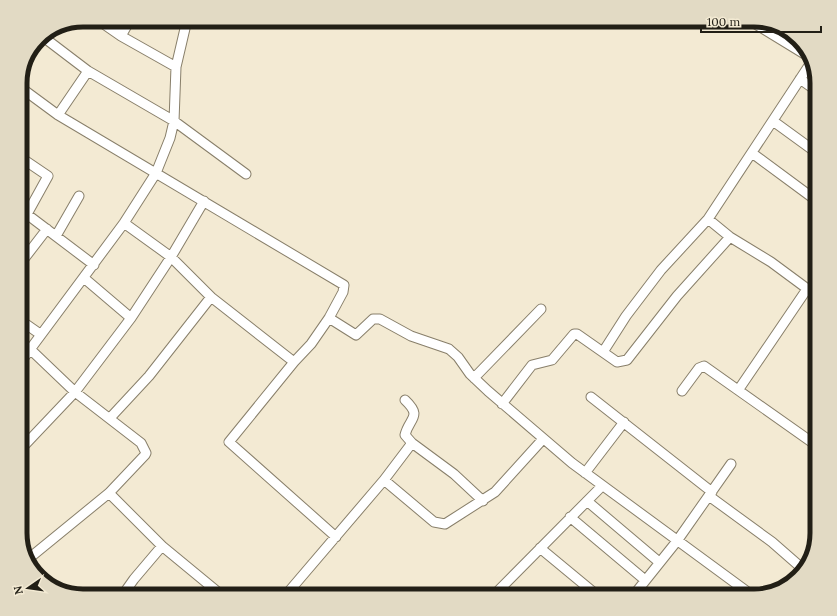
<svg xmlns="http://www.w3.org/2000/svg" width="837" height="616" viewBox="0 0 837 616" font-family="Lora,serif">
	<rect width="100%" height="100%" fill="#f3ead3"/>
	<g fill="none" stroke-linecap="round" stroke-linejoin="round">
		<defs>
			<path id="minor" d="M98,20L121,36L176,67
				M749,20L811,58
				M42,36L88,71L174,121L246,174
				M121,36L130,20
				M800,79L817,91
				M20,87L58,115L344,285L343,292L329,318L311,344L294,362L229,442L336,537
				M58,115L88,71
				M773,121L817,153
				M752,153L817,201
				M20,157L48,176L27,214
				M20,209L94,265
				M708,219L730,237L771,262L817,296
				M124,223L171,257L211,297L294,362
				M56,236L79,196
				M20,264L47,229
				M84,278L131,318
				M329,318L356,335L373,319H380L411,336L449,349L458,357L470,374L488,391L572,463L753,596
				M20,320L40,334
				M603,352L626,316L661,270L708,219L812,61
				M20,363L124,223L156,173L170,138L174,121L176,67L187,20
				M474,378L541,309
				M739,389L807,289
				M682,391L699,368L704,366L813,443
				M591,397L712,492
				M502,404L532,365L552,360L574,334H577L617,362L627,360L677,296L730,237
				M110,418L149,376L211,297
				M412,443L454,474L483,501
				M20,450L75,392L131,318L171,257L204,201
				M585,473L624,422
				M384,480L434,522L445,524L495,492L543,439
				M109,493L162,546L219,593
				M709,496L772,542L804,570
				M587,501L659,562
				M570,517L645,580
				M540,548L598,596
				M27,560L109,493L145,455L146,453L141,443L75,392L30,349
				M122,596L134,579L162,546
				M285,596L384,480L412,443L405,435C409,418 423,417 405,400
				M493,596L602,486
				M633,596L677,541L731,464"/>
		</defs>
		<use href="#minor" stroke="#887f6a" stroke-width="11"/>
		<use href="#minor" stroke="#fff" stroke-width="9"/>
	</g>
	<path d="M0 0H837V616H0ZM83 27H754A56 56 0 0 1 810 83V533A56 56 0 0 1 754 589H83A56 56 0 0 1 27 533V83A56 56 0 0 1 83 27Z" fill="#e2dac4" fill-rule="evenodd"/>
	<path fill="none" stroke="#221f16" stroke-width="5" d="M83 27H754A56 56 0 0 1 810 83V533A56 56 0 0 1 754 589H83A56 56 0 0 1 27 533V83A56 56 0 0 1 83 27Z"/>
	<g transform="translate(28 588) rotate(257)" stroke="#f3ead3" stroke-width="3" paint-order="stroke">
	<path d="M0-3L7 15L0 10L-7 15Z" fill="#221f16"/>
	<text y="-6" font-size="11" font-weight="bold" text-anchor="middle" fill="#221f16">N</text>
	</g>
	<path d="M701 26v6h120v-6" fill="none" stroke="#221f16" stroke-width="2"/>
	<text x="707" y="26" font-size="12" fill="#221f16" stroke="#f3ead3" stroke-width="3" paint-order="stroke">100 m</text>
</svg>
